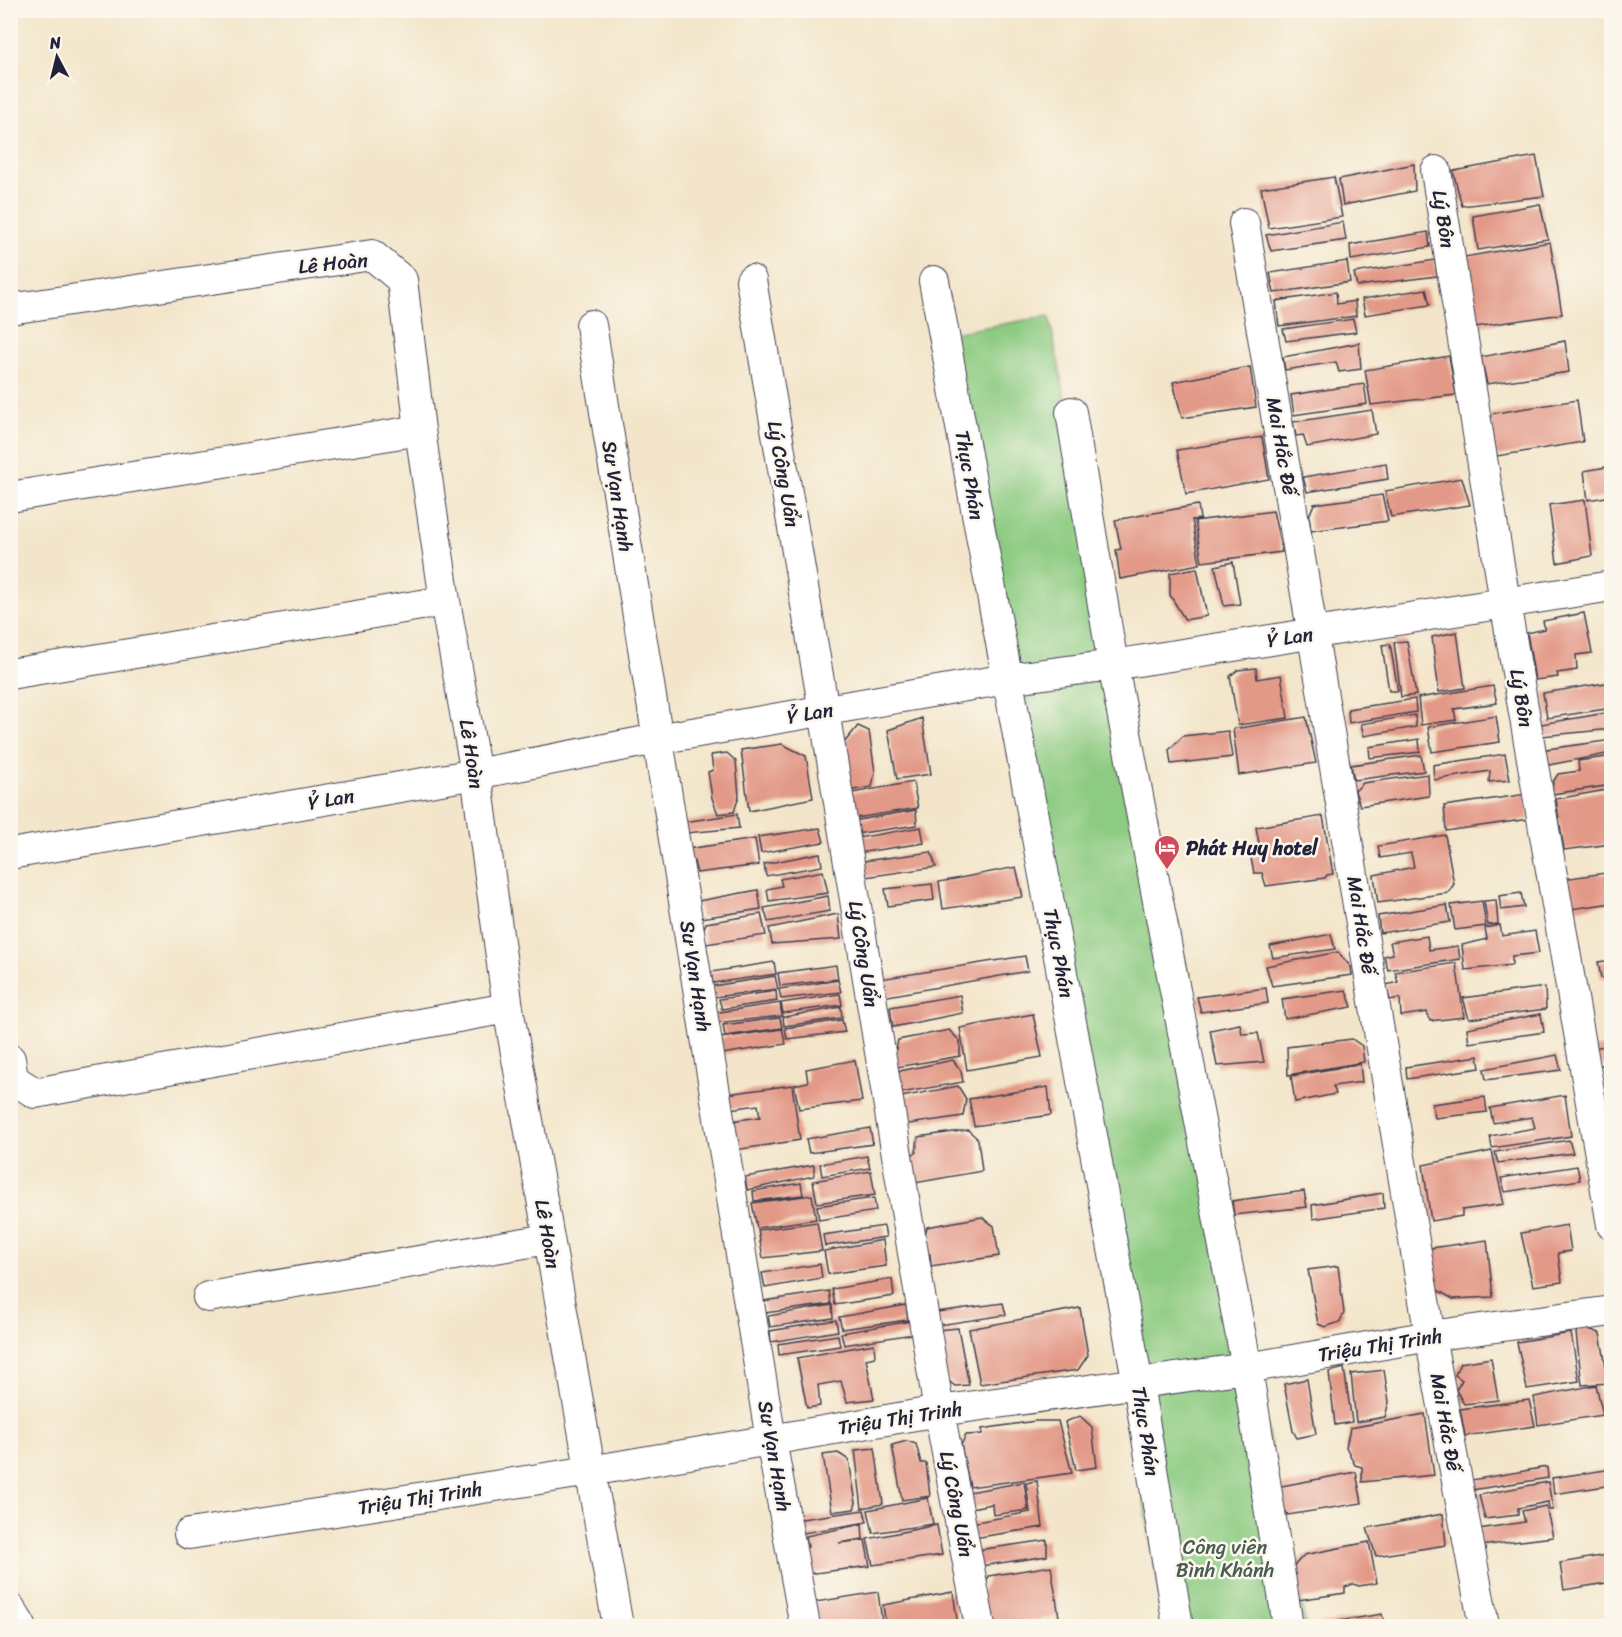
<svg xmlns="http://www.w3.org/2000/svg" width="1622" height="1637" viewBox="0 0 1622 1637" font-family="Sriracha,sans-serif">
	<rect width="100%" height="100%" fill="#fbf7ec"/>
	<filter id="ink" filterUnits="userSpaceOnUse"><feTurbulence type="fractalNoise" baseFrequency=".0167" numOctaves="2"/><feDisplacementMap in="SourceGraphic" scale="12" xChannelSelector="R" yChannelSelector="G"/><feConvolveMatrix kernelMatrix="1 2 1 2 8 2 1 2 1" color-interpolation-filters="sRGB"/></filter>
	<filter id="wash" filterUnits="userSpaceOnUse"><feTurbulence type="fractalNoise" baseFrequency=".008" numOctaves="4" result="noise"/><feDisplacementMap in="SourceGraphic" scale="24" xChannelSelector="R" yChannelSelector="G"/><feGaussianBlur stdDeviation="1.35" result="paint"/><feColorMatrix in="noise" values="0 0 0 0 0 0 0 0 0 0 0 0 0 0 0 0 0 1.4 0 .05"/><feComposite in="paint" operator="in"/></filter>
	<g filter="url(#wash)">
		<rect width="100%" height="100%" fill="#f3e5c9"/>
		<path fill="#8ccb81" stroke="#57765e" stroke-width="1.5" d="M1049,316L1306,1626H1165L947,334Z"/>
		<g id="blocks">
			<path fill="#e39987" d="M1536,156L1544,196L1462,206L1453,171Z
				M1414,164L1415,191L1343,205L1339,179Z
				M1334,177L1342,217L1269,228L1261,188Z
				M1540,204L1548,239L1478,250L1473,216Z
				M1343,222L1346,240L1271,251L1266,235Z
				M1428,232L1430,247L1351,260L1350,245Z
				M1550,242L1562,314L1475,327L1464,257Z
				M1435,260L1437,276L1357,286L1354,273Z
				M1347,261L1350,282L1274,293L1270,273Z
				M1426,289L1430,305L1365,315L1362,299Z
				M1336,292L1337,304L1355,301L1356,316L1279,326L1276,301Z
				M1353,319L1356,332L1286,341L1283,329Z
				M1565,341L1569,372L1487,384L1481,357Z
				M1359,343L1361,369L1339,372L1336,362L1285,370L1283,357Z
				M1449,356L1456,395L1371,405L1365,370Z
				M1250,367L1256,407L1182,418L1173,382Z
				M1364,384L1367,404L1294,415L1291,395Z
				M1577,400L1583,442L1497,456L1490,414Z
				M1372,410L1376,434L1307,447L1303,435L1296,436L1293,422Z
				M1262,437L1269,479L1186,494L1177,450Z
				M1386,463L1388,479L1307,492L1303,477Z
				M1612,466V496L1588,500L1584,471Z
				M1462,478L1470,505L1391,517L1385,491Z
				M1382,495L1388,521L1311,531L1309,516L1314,504Z
				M1585,500L1592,556L1557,563L1549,505Z
				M1198,505L1200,519L1192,520L1200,564L1120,579L1116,550L1121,549L1115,520Z
				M1273,511L1282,552L1202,562L1195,521Z
				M1233,562L1240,604L1224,606L1215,566Z
				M1197,568L1207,616L1185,620L1170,595V573Z
				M1584,613L1592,653L1576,655L1577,670L1557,673L1558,677L1535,680L1527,633L1545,629L1543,621Z
				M1457,632L1465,688L1439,692L1432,637Z
				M1407,641L1416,695L1401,697L1394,642Z
				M1390,644L1398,691H1389L1382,645Z
				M1256,668L1257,679L1281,675L1288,718L1238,725L1230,676L1238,670Z
				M1612,682V708L1547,718L1543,693Z
				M1493,686L1497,703L1454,709L1456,720L1421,725L1418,698Z
				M1415,699L1416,712L1349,723L1348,709Z
				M1612,712V729L1542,736L1541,724Z
				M1415,715L1416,727L1364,736L1361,724Z
				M1496,716L1500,742L1432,752L1428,727Z
				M1306,717L1316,763L1239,775L1233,729Z
				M922,718L931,774L897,779L888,730Z
				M858,726L869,731L875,772L872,787L847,791L838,750Z
				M1228,731L1232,757L1171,764L1169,750L1183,736Z
				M1419,739L1420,752L1370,758L1369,747Z
				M1612,740V753L1543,766L1540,750Z
				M782,744L806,756L813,798L749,811L741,750Z
				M727,753L736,761L739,796L734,812L718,814L712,798L708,772L713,770L711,755Z
				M1505,754L1510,780L1489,782L1490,771L1434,780L1433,765Z
				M1421,755L1424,771L1354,780L1351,765Z
				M1612,756V785L1552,794L1553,782L1558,774L1579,771L1578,761Z
				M1428,774L1429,796L1360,806L1355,791L1363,783Z
				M913,782L918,808L850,819L846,794Z
				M1612,789V844L1564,850L1556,799Z
				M1527,794L1529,819L1446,831L1444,806Z
				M916,810L917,825L855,834L852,821Z
				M737,814L739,828L686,833L684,822Z
				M1323,816L1333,874L1327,875L1325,878L1266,886L1262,873H1254L1251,858L1261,855L1256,827Z
				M921,827L924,843L858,853L857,838Z
				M820,828L824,842L761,853L758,837Z
				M1445,835L1454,884L1448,893L1378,903L1374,875L1414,867L1411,853L1380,858L1378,846Z
				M755,839L759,865L697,873L694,861H688L687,849Z
				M931,852L936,867L866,877L864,861Z
				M820,853L822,866L766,876L764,864Z
				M1016,867L1023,897L943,909L939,882Z
				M823,871L828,893L769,901L767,889L782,886L780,879Z
				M1612,872V903L1571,909L1563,879Z
				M932,884L934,900L888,906L885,889Z
				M758,890L761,909L701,918L698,901Z
				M1521,893L1524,907L1501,910L1499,896Z
				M828,896L830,911L768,922L764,908Z
				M1496,900L1498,924L1488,925L1484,901Z
				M1482,901L1486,926L1455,930L1451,905Z
				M1447,905L1450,922L1380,933L1378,916Z
				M761,914L766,935L706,944L703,931L706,923Z
				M838,914L841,939L772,944L769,928Z
				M1500,925L1502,936L1535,931L1539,953L1512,956V965L1465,970L1462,945L1487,939L1485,928Z
				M1331,934L1335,949L1273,958L1270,946Z
				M1427,936L1429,950L1458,946L1460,959L1388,970L1384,956L1393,954L1390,942Z
				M1338,952L1351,967L1352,975L1272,986L1266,966Z
				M1025,956L1028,971L883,997L880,979Z
				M1612,960V977L1601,978L1598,962Z
				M774,962L776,974L713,983L711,972Z
				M1456,963L1464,1017L1430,1021L1427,1012L1401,1016L1400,998L1390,1000L1386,985L1398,982L1395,972Z
				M836,965L838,979L780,986L778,973Z
				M775,976L778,989L714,997L713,986Z
				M838,980L841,992L781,999L779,989Z
				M1545,987L1546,1009L1469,1019L1463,998Z
				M1266,988L1268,1003L1201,1012L1197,997Z
				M1346,990L1352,1007L1285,1019L1282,999Z
				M776,991L777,1001L722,1009L719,999Z
				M840,994L842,1005L783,1013L781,1003Z
				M960,995L963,1013L893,1027L890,1007Z
				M780,1003L782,1016L715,1023L713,1013Z
				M841,1007L842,1018L784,1026L783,1017Z
				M1033,1014L1042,1057L967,1070L960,1028Z
				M1541,1014L1544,1032L1469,1043L1467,1028Z
				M780,1018L782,1028L725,1036L723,1025Z
				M842,1020L845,1032L787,1039L785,1028Z
				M1240,1024L1242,1034L1258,1033L1264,1062L1217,1066L1210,1030Z
				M782,1029L786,1044L722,1054L720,1038Z
				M949,1030L960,1041V1056L897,1067L895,1054L898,1040Z
				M1352,1039L1362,1046L1364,1062L1288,1075L1287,1047Z
				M1612,1045V1064L1594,1066L1592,1048Z
				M1557,1055L1561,1070L1486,1080L1484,1069Z
				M1478,1056L1480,1068L1407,1079L1406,1067Z
				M855,1060L862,1101L799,1109L794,1085L808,1082L806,1069Z
				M953,1060L961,1071L963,1082L895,1094L893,1082L900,1071Z
				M1360,1064L1362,1082L1333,1086L1336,1094L1295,1102L1291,1076Z
				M792,1085L800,1140L735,1150L730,1121L760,1117L758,1105L730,1109L727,1094Z
				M958,1086L966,1099L963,1116L902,1125L901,1097Z
				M1048,1087L1051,1115L974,1126L969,1099Z
				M1565,1095L1571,1136L1492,1148L1490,1136L1535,1128L1532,1117L1493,1123L1490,1108Z
				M1485,1097L1487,1112L1435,1118L1432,1104Z
				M870,1128L873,1144L809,1153L806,1139Z
				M968,1130L978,1139L982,1171L915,1183L909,1155L916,1153L918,1137Z
				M1569,1140L1573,1153L1498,1163L1495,1152Z
				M1492,1151L1504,1204L1462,1210V1216L1431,1221L1423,1165Z
				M867,1156L870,1168L822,1176L820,1164Z
				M814,1165V1176L747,1190L745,1177Z
				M1577,1166L1580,1180L1505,1192L1501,1178Z
				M871,1171L875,1195L817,1203L813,1181Z
				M801,1183L803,1195L754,1201L753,1191Z
				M1304,1191L1307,1207L1234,1215L1232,1201Z
				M1383,1193L1384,1208L1313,1219L1312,1205Z
				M812,1195L816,1219L757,1228L752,1203Z
				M874,1198L876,1211L819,1220L817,1206Z
				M982,1217L994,1226L999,1256L931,1266L930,1254L924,1255L923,1241L927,1227Z
				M817,1222L822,1251L763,1258L758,1230Z
				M1567,1225L1571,1251L1558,1253L1562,1282L1533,1286L1521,1233Z
				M884,1226L886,1237L825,1246L823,1235Z
				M883,1240L886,1266L828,1274L824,1251Z
				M1487,1240L1493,1297L1453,1299L1432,1287L1425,1249Z
				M820,1264L822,1278L765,1288L762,1273Z
				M1338,1266L1344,1313L1340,1322L1325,1327L1318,1324L1308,1270Z
				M892,1279L894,1296L835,1305L832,1289Z
				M829,1291L831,1304L765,1313L764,1301Z
				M1003,1303L1006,1315L939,1325L937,1312Z
				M832,1305L833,1318L770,1327L768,1316Z
				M906,1305L908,1320L842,1329L839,1317Z
				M1080,1308L1088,1355L1078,1370L980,1384L969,1329Z
				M836,1320L838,1331L771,1342L770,1331Z
				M911,1321L913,1334L844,1345L841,1333Z
				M1582,1327L1600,1333L1609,1383L1582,1385L1576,1333Z
				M958,1328L969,1385L955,1386L945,1378L937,1330Z
				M1571,1333L1579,1381L1527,1389L1517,1342Z
				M838,1335L840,1346L779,1355L778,1344Z
				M874,1344L875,1357L866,1359L874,1399L847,1402L841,1381L818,1385L820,1406L807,1408L797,1358Z
				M1491,1358L1498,1400L1464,1404L1456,1390L1462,1380L1455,1375L1460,1363Z
				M1344,1368L1352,1422L1335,1425L1329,1372Z
				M1384,1370L1389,1402L1385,1417L1356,1422L1351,1374Z
				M1307,1379L1316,1434L1297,1438L1293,1431L1284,1384Z
				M1596,1385L1603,1415L1538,1425L1534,1397Z
				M1529,1400L1535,1426L1465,1436L1460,1409Z
				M1425,1414L1434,1475L1362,1482V1467L1355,1465L1346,1447L1350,1428Z
				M1080,1416L1092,1427L1097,1467L1076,1470L1065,1422Z
				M1035,1421H1058L1072,1473L970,1487L961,1445L966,1435L982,1434V1429Z
				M907,1441L916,1444L921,1463H926L930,1496L902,1500L892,1445Z
				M875,1448L883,1504L862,1508L855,1450Z
				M838,1453L849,1460L856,1503L854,1509L832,1512L823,1455Z
				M1547,1467L1548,1478L1472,1490L1471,1480Z
				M1612,1469V1485L1554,1494L1552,1478Z
				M1356,1472L1362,1503L1288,1515L1271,1488Z
				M1037,1481L1043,1527L974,1538L971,1523L1030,1512L1026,1483Z
				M1024,1482L1028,1510L993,1515L992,1504L971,1508L969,1492Z
				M1548,1482L1553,1510H1549L1548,1502L1518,1508V1515L1485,1519L1479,1495Z
				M928,1498L933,1524L873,1533L868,1510Z
				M1546,1506L1553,1537L1480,1546L1479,1529L1525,1522L1522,1511Z
				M864,1510L867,1522L798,1534L795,1520Z
				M1443,1514L1446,1545L1376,1556L1367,1528Z
				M862,1524L863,1539L839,1543L865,1540L870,1566L807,1574L804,1548L808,1547L806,1536Z
				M937,1525L942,1555L873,1565L867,1539Z
				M1047,1540V1556L974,1567L971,1551Z
				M1369,1542L1377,1583L1359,1586L1353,1584L1345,1587V1593L1298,1600L1292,1568L1304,1555Z
				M1612,1554V1582L1564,1590L1560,1563Z
				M1051,1566L1059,1617L987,1626L981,1595L989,1576Z
				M878,1592L882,1622L849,1626H819L815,1602Z
				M953,1592L958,1626H886L883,1605Z
				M1382,1614L1385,1626H1315V1625Z"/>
		</g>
	</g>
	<g filter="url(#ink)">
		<use href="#blocks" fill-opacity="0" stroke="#413f50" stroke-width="1.5"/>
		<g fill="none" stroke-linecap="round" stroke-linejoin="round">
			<defs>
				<path id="minor" d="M1436,171L1505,602L1612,1225
					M1244,223L1430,1336L1484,1626
					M751,280L824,711L939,1411L980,1626
					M934,281L1138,1384L1178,1626
					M10,309L372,255L402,280L420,430L445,601L476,774L508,1008L618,1626
					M591,325L771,1440L805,1626
					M1071,412L1113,665L1247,1368L1288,1626
					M10,497L420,430
					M10,674L445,601
					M10,854L476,774L657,739L1007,679L1113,665L1612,586
					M10,1059L13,1079L35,1093L508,1008
					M208,1297L548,1239
					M189,1534L590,1471L939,1411L1247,1368L1430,1336L1612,1311
					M10,1608L21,1626"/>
			</defs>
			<use href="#minor" stroke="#413f50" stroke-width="32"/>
			<use href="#minor" stroke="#fff" stroke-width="30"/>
		</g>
	</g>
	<defs>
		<symbol id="hotel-pin" viewBox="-11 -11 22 30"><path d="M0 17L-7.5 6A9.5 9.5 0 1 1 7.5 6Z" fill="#d1495b" stroke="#fbf7ec"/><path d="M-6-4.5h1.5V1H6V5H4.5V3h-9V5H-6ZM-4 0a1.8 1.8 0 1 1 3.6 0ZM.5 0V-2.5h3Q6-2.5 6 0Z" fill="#fff"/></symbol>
	</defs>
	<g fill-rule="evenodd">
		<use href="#hotel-pin" x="1152" y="833" width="30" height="40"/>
	</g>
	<g text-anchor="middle" stroke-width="5" stroke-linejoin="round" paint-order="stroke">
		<g font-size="20" fill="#22223b" stroke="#fbf7ec">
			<text transform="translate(1444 219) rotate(81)" y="7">Lý Bôn</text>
			<text transform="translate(333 263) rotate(-6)" y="7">Lê Hoàn</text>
			<text transform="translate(1282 446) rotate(80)" y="7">Mai Hắc Đế</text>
			<text transform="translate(784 474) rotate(80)" y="7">Lý Công Uẩn</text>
			<text transform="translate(970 475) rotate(80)" y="7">Thục Phán</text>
			<text transform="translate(618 496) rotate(81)" y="7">Sư Vạn Hạnh</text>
			<text transform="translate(1290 637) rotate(-9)" y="7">Ỷ Lan</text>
			<text transform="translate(1522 698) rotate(80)" y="7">Lý Bôn</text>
			<text transform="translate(810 713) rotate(-10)" y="7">Ỷ Lan</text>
			<text transform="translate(472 754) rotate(81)" y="7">Lê Hoàn</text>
			<text transform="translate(331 799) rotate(-10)" y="7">Ỷ Lan</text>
			<text transform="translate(1362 925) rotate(81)" y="7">Mai Hắc Đế</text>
			<text transform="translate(1059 953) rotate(79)" y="7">Thục Phán</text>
			<text transform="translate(864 954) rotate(81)" y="7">Lý Công Uẩn</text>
			<text transform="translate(696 976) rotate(81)" y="7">Sư Vạn Hạnh</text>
			<text transform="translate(548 1234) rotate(80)" y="7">Lê Hoàn</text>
			<text transform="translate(1380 1345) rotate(-9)" y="7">Triệu Thị Trinh</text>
			<text transform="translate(900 1418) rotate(-9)" y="7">Triệu Thị Trinh</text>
			<text transform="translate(1446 1422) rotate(80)" y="7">Mai Hắc Đế</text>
			<text transform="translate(1146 1431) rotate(81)" y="7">Thục Phán</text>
			<text transform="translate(775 1456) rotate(80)" y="7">Sư Vạn Hạnh</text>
			<text transform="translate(420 1498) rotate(-9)" y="7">Triệu Thị Trinh</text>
			<text transform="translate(957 1504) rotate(79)" y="7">Lý Công Uẩn</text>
		</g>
		<g font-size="20" font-weight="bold" fill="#22223b" stroke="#fbf7ec" text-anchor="start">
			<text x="1186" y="855">Phát Huy hotel</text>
		</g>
		<g font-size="20" fill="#475d54" stroke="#fbf7ec">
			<text x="1225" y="1554">Công viên<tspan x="1225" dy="23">Bình Khánh</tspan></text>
		</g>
	</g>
	<rect width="1622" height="1637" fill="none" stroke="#fbf7ec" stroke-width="36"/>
	<g transform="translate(57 57) rotate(353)" stroke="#fbf7ec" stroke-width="4.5" paint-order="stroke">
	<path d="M0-4.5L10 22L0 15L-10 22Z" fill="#22223b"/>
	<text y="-9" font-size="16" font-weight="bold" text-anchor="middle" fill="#22223b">N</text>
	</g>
</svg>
